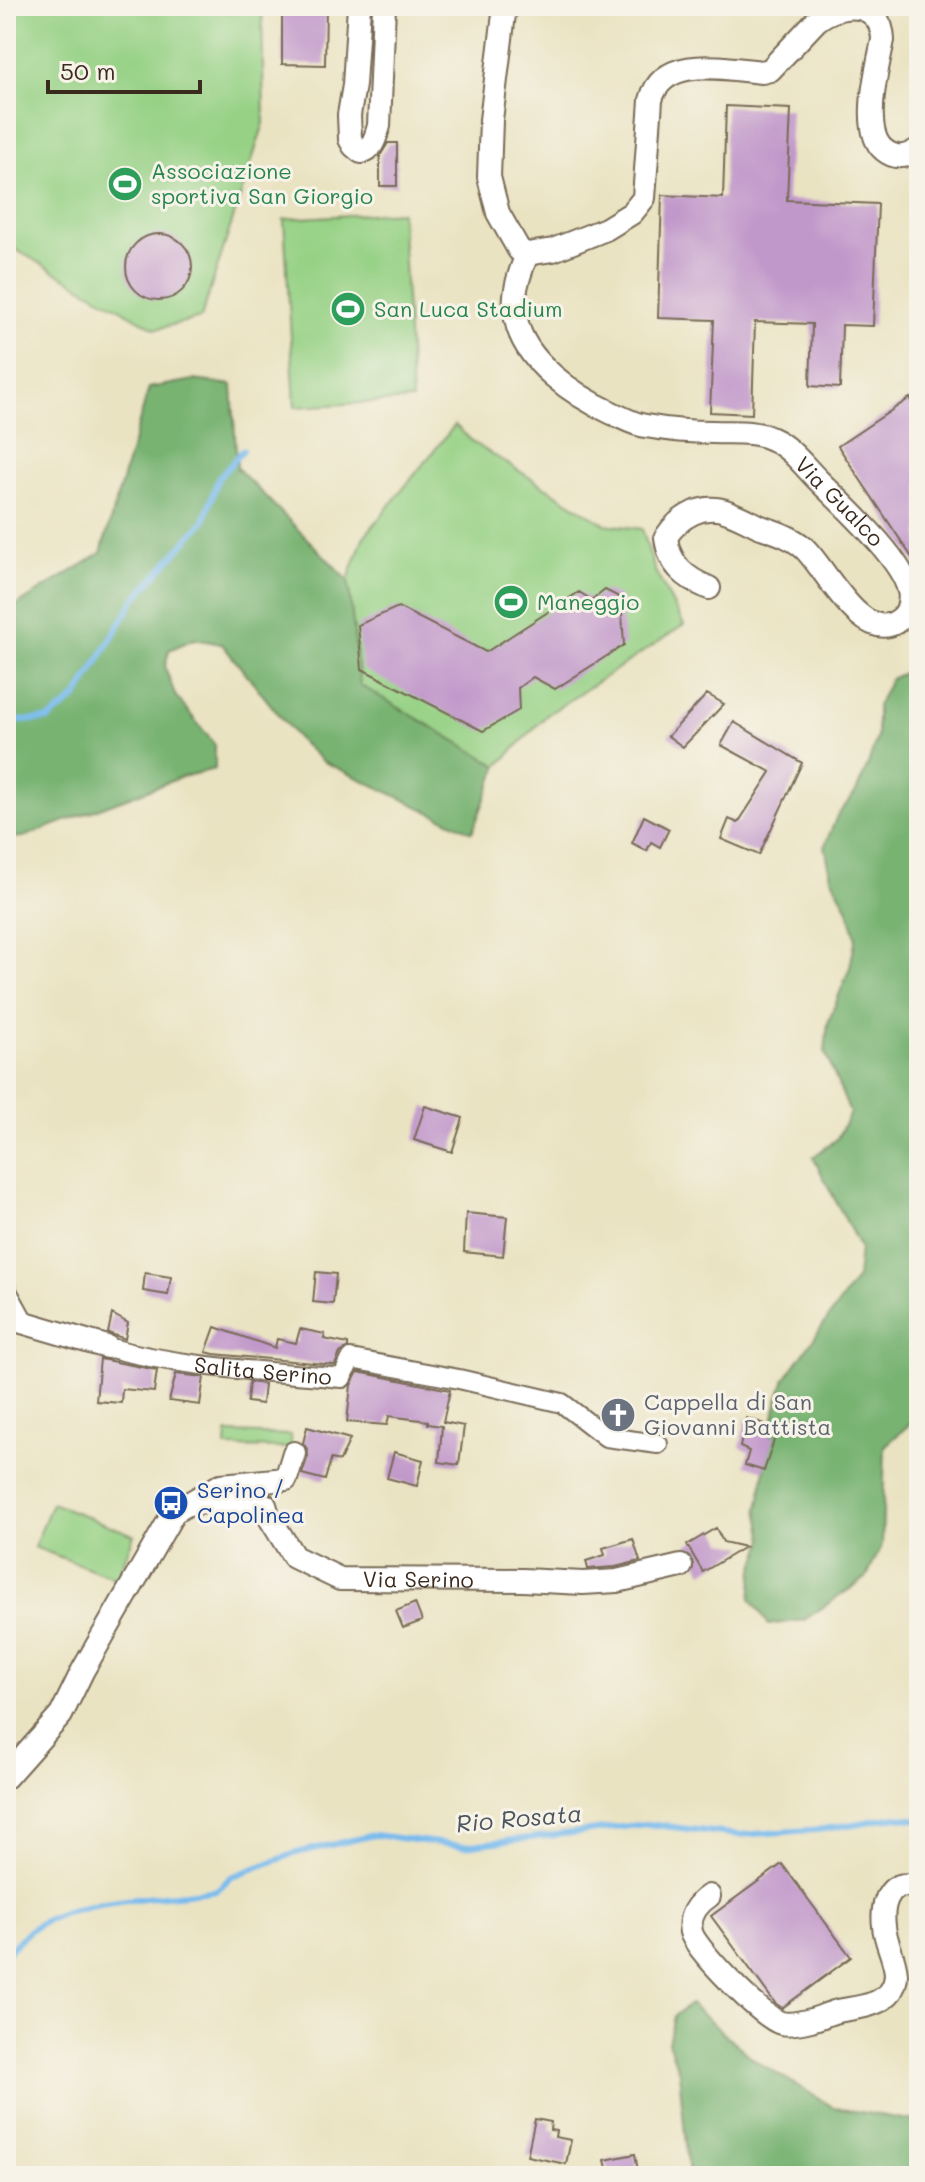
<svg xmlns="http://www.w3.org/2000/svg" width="925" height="2182" viewBox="0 0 925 2182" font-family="Mali,sans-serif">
	<rect width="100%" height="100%" fill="#f7f3e8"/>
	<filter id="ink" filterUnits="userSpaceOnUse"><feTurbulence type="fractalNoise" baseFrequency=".0125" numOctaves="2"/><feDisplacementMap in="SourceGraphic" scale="16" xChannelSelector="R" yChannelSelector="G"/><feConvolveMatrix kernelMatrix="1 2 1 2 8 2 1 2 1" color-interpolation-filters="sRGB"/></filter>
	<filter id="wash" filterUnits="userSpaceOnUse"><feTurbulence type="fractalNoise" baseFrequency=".006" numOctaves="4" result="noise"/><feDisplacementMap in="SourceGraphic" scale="32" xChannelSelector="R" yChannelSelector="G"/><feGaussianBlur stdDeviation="1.8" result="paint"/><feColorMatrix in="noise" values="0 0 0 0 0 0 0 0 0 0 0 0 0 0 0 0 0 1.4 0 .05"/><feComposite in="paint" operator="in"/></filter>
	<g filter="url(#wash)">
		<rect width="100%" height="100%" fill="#eae3c2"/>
		<path fill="#96d185" stroke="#687e52" stroke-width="2" d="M6,6H262L264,123L201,318L156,329L6,244Z
			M401,212L412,400L295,407L284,219Z
			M455,425L474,443L605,524L642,529L655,571L684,625L547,715L498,766L360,685L348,580L363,538Z
			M227,1433L291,1435V1448L226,1447Z
			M52,1503L134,1535L117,1579L34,1547Z"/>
		<path fill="#78b372" stroke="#5a6e48" stroke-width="2" d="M194,380L232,385L237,468L348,580L360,685L498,766L472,832L322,761L299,740L222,644L194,639L169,650L165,667L175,695L215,745V769L182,777L23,837L6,838V612L101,553L149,388Z
			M919,666V1422H912L885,1446L882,1545L866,1578L804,1620L769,1625L751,1598L754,1569L764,1540L758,1509L776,1407L785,1379L857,1278L860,1248L813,1157L837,1139L850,1113L825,1052L828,1023L850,967L856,937L847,907L831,877L825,845L837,816L856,792L868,765L877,737V706L890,679Z
			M690,2004L756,2061L835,2108L915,2121L919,2131V2176H689L679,2072L668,2042L674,2016Z"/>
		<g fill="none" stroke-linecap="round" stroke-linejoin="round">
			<path stroke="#78bbee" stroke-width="6" d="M6,717L20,721L49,719L77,697L134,600L204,521L218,479L243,450
				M6,1955C15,1944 25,1933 37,1925C82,1897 164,1899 217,1890L231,1877L296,1853L374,1835L463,1846L647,1824L739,1835L824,1829L896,1817L919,1820"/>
		</g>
		<g id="blocks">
			<path fill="#c198ca" d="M282,6H326L325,65L282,64Z
				M726,106L791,109L787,200L878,204L873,326L842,325L840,388L810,386L812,324L755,322L752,414L710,412L714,320L658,318L662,195L723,198Z
				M388,143H397V186H380V156Z
				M126 267a33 33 0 1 1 66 0a33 33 0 1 1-66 0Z
				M910,398L919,413V568L838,446Z
				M605,590L621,598L624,645L555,689L533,677L518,688L519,710L483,731L362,669L358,625L398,607L486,652L579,592L592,600Z
				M707,694L724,704L683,747L668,736Z
				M734,722L802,763L759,855L721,839L729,819L738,823L771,772L721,745Z
				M644,816L669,829L660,847L651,842L647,851L632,843Z
				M425,1106L463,1118L452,1152L414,1140Z
				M466,1213L507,1217L503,1256L464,1252Z
				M316,1272L336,1274L333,1304L313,1302Z
				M145,1273L171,1277L168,1295L143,1291Z
				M112,1314L128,1323L125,1339L108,1333Z
				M215,1327L275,1348L277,1339L296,1343L300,1329L325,1334L324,1339L348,1344V1348L340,1353L335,1365L214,1354L206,1352Z
				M100,1359L157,1370L154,1392L122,1389L121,1403L96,1401Z
				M358,1372L450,1390L443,1422L464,1426L459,1465L439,1462L442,1426L428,1424V1421L389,1416L387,1425L347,1422L351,1385Z
				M176,1374L204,1377L200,1405L169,1401Z
				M249,1382L264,1384L262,1404L247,1402Z
				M609,1407L629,1409L628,1426L607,1423Z
				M746,1418L765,1424L764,1433L775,1437L764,1471L745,1465L749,1451L740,1447Z
				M307,1427L350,1439L340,1461L331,1459L325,1480L302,1474L308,1456L307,1449L303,1443Z
				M394,1452L423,1460L417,1486L387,1478Z
				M716,1528L723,1542L745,1547L703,1572L687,1545Z
				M633,1539L640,1561L615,1567L588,1569L586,1561L605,1555L603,1548Z
				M415,1603L422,1621L403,1628L396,1611Z
				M782,1864L851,1957L782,2008L775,2003L711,1916Z
				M535,2119L551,2122L550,2130L556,2131L555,2137L571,2140L566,2164L527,2156Z
				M635,2154L639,2176H609L605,2160Z"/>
		</g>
	</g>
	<g filter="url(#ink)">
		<use href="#blocks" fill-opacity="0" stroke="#786b57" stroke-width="2"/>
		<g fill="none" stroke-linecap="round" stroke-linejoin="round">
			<defs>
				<g id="pedestrian">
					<path id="s1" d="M107,1347C183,1368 264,1371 342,1378L351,1359L459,1379L562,1403L606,1437L658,1444"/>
				</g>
				<g id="minor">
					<path d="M359,6L354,85L349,115L350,139L354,146L361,152C374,148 375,138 379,126L384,6"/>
					<path d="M505,6L491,120L489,177L498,213L519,250L527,254L553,250L606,229L632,213L644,198L651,100C663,54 726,69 762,72L770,70L816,21C840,1 882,0 883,40C878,66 860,131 884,150C896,160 907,157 919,149"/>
					<path id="s2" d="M527,254C519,275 511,296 516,319C524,362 575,396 612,413C623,418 635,425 646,426C668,430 690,432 713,432C732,433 754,430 772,439C790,447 804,466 817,479C842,504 902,558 909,591C911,598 909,608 905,614C902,618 901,619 896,622C861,643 825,567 804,548C792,537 776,532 761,527C750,522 739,516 728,512C703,502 679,517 666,537C669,565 685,578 709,588"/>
					<path d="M6,1293L22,1322L107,1347"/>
					<path id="s3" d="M191,1503L251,1500L265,1505L268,1515L294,1557L340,1579L523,1580L583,1583L617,1581L681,1566"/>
					<path d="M6,1777L61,1715L83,1670L174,1512L221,1485L286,1479L294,1453"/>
					<path d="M709,1896C697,1904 688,1916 691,1932C695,1949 763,2018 781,2023C789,2025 803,2022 811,2020C819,2018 827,2014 834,2012C853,2007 878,2008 891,1991C894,1986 896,1980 896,1974C895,1957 885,1942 884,1926C881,1902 891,1875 919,1889"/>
				</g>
			</defs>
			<use href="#pedestrian" stroke="#786b57" stroke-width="22"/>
			<use href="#minor" stroke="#786b57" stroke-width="26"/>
			<use href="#pedestrian" stroke="#fff" stroke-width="18"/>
			<use href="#minor" stroke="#fff" stroke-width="22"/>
		</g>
	</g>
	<defs>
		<symbol id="stadium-disc" viewBox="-11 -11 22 22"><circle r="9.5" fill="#2e9e5b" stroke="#f7f3e8"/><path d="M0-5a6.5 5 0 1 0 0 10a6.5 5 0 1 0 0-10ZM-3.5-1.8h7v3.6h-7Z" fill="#fff"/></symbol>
		<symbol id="church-disc" viewBox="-11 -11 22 22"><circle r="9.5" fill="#6b7280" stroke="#f7f3e8"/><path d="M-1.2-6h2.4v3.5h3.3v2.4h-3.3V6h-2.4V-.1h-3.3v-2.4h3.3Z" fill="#fff"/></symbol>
		<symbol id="bus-disc" viewBox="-11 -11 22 22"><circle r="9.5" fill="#1a4fb4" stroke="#f7f3e8"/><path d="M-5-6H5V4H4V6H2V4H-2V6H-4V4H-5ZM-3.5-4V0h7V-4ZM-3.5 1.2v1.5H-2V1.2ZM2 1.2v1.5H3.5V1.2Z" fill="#fff"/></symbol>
	</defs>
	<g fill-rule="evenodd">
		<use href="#stadium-disc" x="105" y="164" width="40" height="40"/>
		<use href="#stadium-disc" x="328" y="289" width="40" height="40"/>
		<use href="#stadium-disc" x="491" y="582" width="40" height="40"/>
		<use href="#church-disc" x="598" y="1395" width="40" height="40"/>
		<use href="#bus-disc" x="151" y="1483" width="40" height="40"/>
	</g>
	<g text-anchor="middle" stroke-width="6" stroke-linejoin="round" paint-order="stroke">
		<g font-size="22" fill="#27864d" stroke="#f7f3e8" text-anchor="start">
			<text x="151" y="179">Associazione<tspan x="151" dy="25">sportiva San Giorgio</tspan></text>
			<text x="374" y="317">San Luca Stadium</text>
			<text x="537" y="610">Maneggio</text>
		</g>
		<g font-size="22" fill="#3b2a1e" stroke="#f7f3e8">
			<text dy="8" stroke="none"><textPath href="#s2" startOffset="462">Via Gualco</textPath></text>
			<text dy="8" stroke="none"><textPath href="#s1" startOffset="158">Salita Serino</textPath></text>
			<text dy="8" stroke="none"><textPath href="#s3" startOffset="264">Via Serino</textPath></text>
		</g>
		<g font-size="22" fill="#5b616d" stroke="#f7f3e8" text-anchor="start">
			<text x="644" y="1410">Cappella di San<tspan x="644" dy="25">Giovanni Battista</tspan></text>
		</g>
		<g font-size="22" fill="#164399" stroke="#f7f3e8" text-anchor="start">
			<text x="197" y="1498">Serino /<tspan x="197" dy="25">Capolinea</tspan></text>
		</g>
		<g font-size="24" font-style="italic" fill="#4d565c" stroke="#f7f3e8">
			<text transform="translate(519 1819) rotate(-5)" y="8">Rio Rosata</text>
		</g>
	</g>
	<rect width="925" height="2182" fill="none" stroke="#f7f3e8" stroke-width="32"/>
	<path d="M48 80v12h152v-12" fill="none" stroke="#3b2a1e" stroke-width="4"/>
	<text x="60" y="80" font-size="24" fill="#3b2a1e" stroke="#f7f3e8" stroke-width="6" paint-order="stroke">50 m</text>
</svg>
